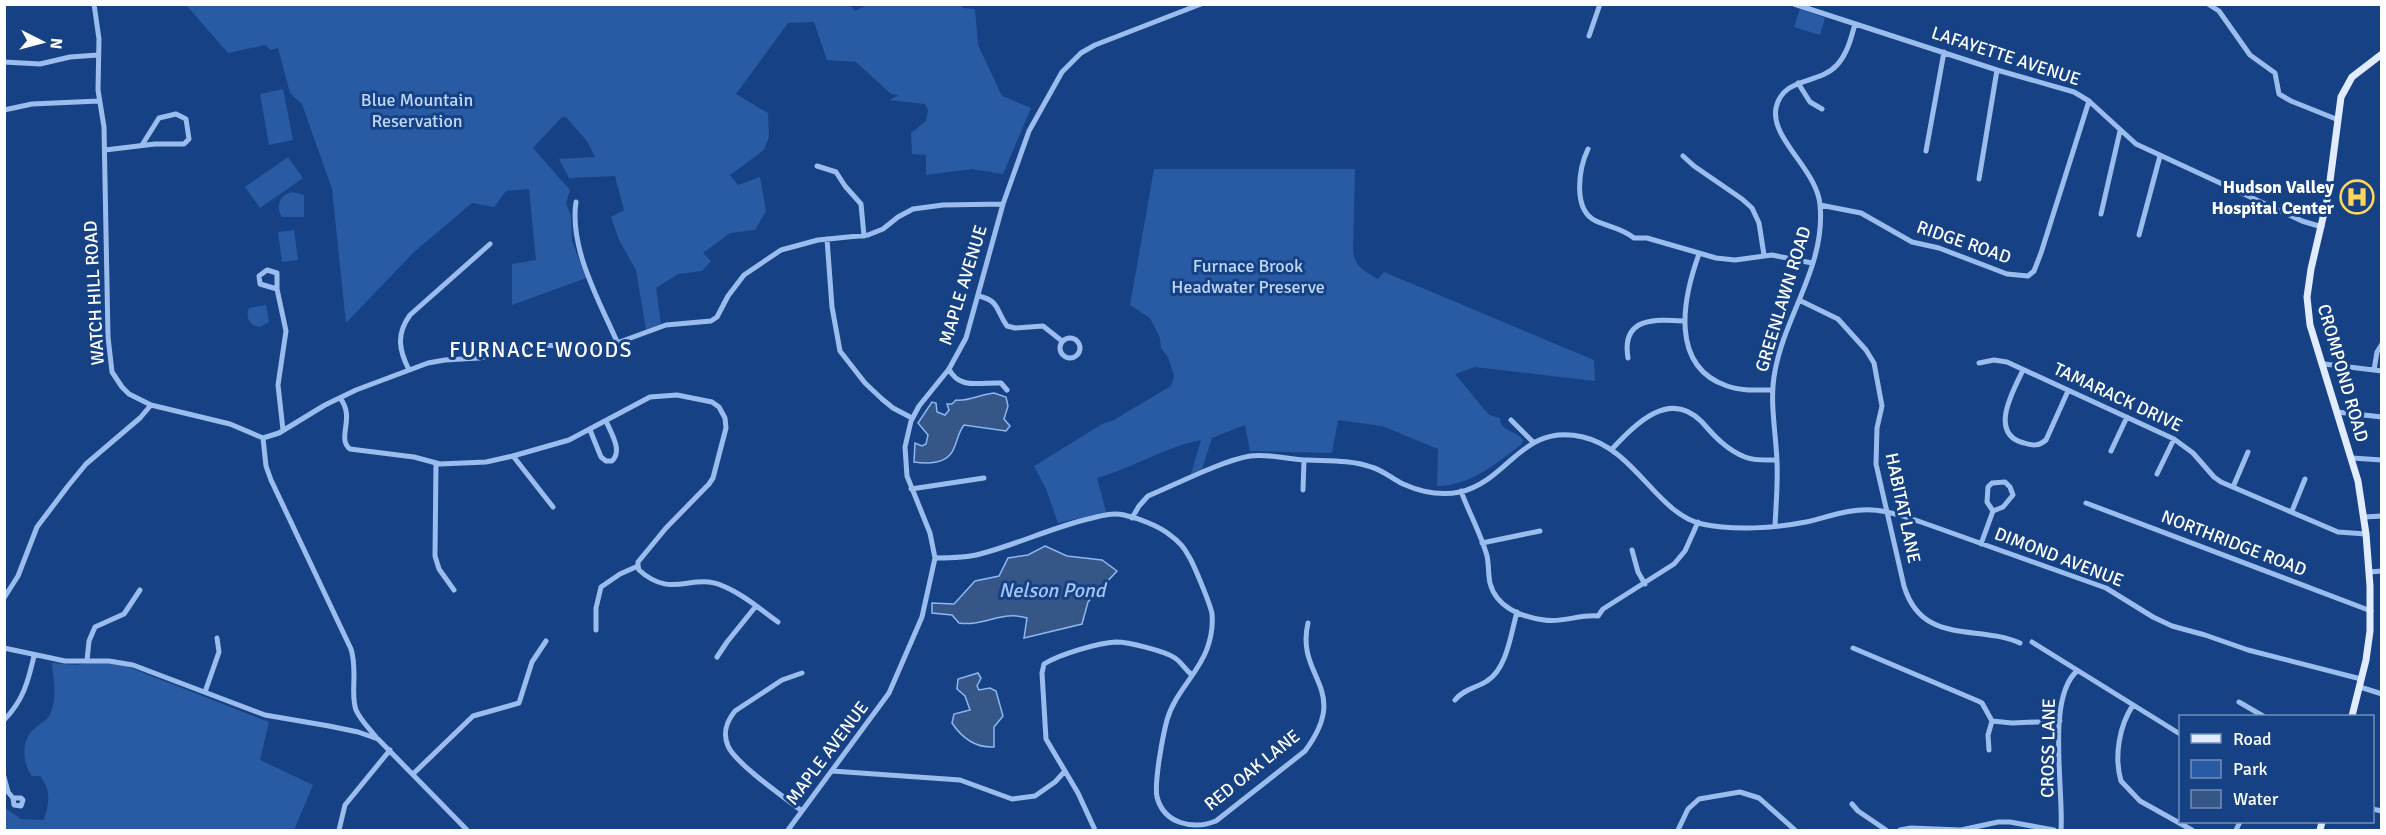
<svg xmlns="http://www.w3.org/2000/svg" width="2386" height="835" viewBox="0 0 2386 835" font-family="Signika,sans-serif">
	<rect width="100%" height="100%" fill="#164285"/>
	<path fill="#285ba4" d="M849,4L855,11L867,5L905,6L907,4H963L962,8L975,9L978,45L1002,96L1031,108L1003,174L972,169L926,175V155L912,154L911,133L926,121L928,110L925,104L889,100L899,95L891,94L856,62L827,60L814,22L788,23L736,94L768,113L769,137L764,150L730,175L738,185L760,177L766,211L755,230L730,233L703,253L711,261L702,271L678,274L656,288L661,324L646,330L636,270L619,240L611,217L624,210L615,176L569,178L559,159L595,157L587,141L566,117L561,118L533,148L570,190L566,203L571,216L572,241L586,278L512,305V264L536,260L529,189L506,191L494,207L472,203L414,252L346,323L332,189L302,104L290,93L278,48L270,50L266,45L228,53L186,5Z
		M1800,9L1825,18L1820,35L1794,27Z
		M283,89L293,140L269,145L260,94Z
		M288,157L303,178L260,208L245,187Z
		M1154,169H1355L1353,249C1354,267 1364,271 1378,279L1384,272L1594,360L1595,381L1475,367L1455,374L1489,415L1500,418C1500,432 1516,430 1523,440L1522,444C1496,463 1471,486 1437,486L1438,449L1382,426L1338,420L1332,453L1250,451L1245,425L1212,438L1202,469L1191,474L1201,440C1164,447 1133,468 1097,478L1106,512L1058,523L1046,489L1034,466L1104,423L1112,421L1171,386L1174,376L1168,357L1161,348L1160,338L1150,318L1130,305Z
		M292,192L304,195V217H282C275,206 280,195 292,192Z
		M294,230L298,260L282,262L278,232Z
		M266,305L269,322L260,327C250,326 245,318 249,308Z
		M97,662L123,665L269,722L260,760L313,785L294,830H5L4,807L21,819L44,820C49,801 52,792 40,776H32C22,764 21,739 34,729C42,721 49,721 52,709C57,694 53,678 52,663L76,665Z"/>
	<path fill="#365688" stroke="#8db7f0" stroke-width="1.5" d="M994,393L1006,397L1008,406L1004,419L1010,426L1006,431L964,425C958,433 958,439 954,448C948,464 928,464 914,462L915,443L922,446L926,444L928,435L918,423L932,402L936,403L937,412L945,415L949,410L947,404H952L956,400C967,402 981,394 994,393Z
		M1045,546L1067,556L1102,560L1117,571L1088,602L1082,624L1024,638L1027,618C1002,610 983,627 959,623L952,615L932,613V603L954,604L975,581L999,576L1008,558L1028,555Z
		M978,673L981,678L977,686L979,690L990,688L996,691L1003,716L994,727V747C976,748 962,738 952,723L954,714L970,710L965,696L957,689L958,679Z"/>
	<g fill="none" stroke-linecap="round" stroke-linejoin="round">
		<path stroke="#9bbdee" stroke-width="5" d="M94,4L99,39L98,90L104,127L108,337L112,372L122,387L129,394L151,405L230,424L263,438
			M1794,4L1997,70L2074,92L2089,101L2136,144L2302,221L2322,227
			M2208,4L2219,11L2250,55L2275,73L2279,94L2291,101L2336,119
			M1589,36L1600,4
			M4,62L40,64L70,57L98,55
			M1798,83L1810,102L1822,109
			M4,110L32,104L99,101
			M1588,149C1579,168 1572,210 1596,221C1609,227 1622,228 1634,238H1647L1716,258L1735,260L1772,255L1812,263
			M105,150L155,144H184L189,139L186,119L176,114L159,118L142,145
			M1926,151L1944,52
			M1683,156L1694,166L1742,199L1752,208L1759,223L1764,255
			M817,166L836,172L845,186L861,204L864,236
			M1979,179L1997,70
			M576,202C569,249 600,302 618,344
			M1820,205L1861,213L1912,242L1939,248L2007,274L2028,276L2034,271L2041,253L2089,101
			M2101,214L2120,131
			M2139,235L2160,156
			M827,239L832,307L840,351L865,383L882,399L893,408L912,418
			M1699,254C1683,298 1669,366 1727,386C1741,391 1757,390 1772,390
			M267,270L277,273V289L260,284L259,276Z
			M277,289L286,331L278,385L283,430
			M979,296C1000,301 996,311 1007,326L1015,328L1043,326L1062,341
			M1801,301L1838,319L1866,350L1874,363L1882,406L1877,428L1876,464L1904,586C1922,646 1977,624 2020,643
			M1060 348a10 10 0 1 1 20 0a10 10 0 1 1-20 0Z
			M1628,358C1621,317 1655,319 1684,321
			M1979,363L1994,360L2007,362L2174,439L2193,453L2214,477L2221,482L2338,532L2366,534
			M2324,364L2382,371
			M949,369C959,390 981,382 1001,383L1007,390
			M409,370C399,350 396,334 410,315L490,244
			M2023,370C2013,391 1988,434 2024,443C2033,446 2039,446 2046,440L2068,391
			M2374,370L2377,352L2382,344
			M340,398C356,418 336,438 350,449L414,457L440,464L486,462L513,456L569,440L650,397L677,395L712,402L719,407L725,418L726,428L713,478L709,484L666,528L638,562V566L620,574L601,587L596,608V630
			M2337,412L2382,417
			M1511,420L1533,442
			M590,430L601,457L606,461H612C623,451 611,433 606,421
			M263,438L279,433L325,405L356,390L428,363L445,360L479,358L535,345L606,347L666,325L711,321L717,317L728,296L744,275L781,250L818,240L868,235L883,229L898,217L913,209L943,205L1003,204
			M263,438L266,466L271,480L351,649C358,671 350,694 356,710C361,721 369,728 376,737
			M1612,449C1635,425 1669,388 1702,422C1714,436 1727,450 1745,457C1754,461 1767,460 1777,460
			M2111,451L2127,417
			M513,456L553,507
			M2352,458L2382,460
			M436,463L435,556L439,569L454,590
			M2157,474L2174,439
			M2233,487L2248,452
			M911,489L984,478
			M1303,490L1304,460
			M1461,491C1469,513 1481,534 1487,556C1489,565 1488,574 1490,583C1496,607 1521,617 1544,620C1563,623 1580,614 1598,616L1603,609L1674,564L1685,551L1698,522
			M2086,503L2371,611
			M2292,511L2305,479
			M2364,517L2382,516
			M1132,518L1139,506L1148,496C1177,484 1221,461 1250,456C1268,453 1290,460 1308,460C1329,461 1351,460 1371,467C1383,470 1392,479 1403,484C1421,492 1441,496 1460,492C1510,480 1521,423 1583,437C1635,449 1657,514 1702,524C1734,531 1775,528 1806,522C1828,517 1851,508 1873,510C1890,511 1906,517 1921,522L2106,588L2153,617L2172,626L2205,635L2248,650L2361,679
			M1775,526C1776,505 1778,483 1777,462C1776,432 1769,401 1775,371C1785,315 1826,265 1820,205C1817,169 1770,139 1776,108C1783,76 1819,85 1837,65C1847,54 1851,39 1855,24
			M1482,543L1540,531
			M1981,544L1993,511L1987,502L1988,487L1992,483L2005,482L2010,487L2013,495L2003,507L1993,511
			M1632,550L1638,572L1645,584
			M935,558C950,558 966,558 980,554C1015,545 1049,529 1084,520C1098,517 1110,512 1124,515C1138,518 1159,526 1170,535C1177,540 1184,547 1188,555C1193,562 1211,606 1212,614C1213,625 1211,638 1207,649C1198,674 1175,692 1167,720C1163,735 1154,782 1157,797C1164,824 1193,830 1216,821L1305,751C1352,688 1295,678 1308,623
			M638,566L639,570C672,600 691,572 723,586C743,594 761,610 778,622
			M2369,572L2382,571
			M4,598L18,576L37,527L68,486L86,464L140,418L151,405
			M2032,642L2180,734
			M4,648L65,661H109L133,665L265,715L329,726L358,732L378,739L467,830
			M1853,648L1978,701L1982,703L1992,721
			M717,657L727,642L756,606
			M87,661L89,641L95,627L124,614L140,590
			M2360,687L2382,694
			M205,692L219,652L217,638
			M1455,700C1464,689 1476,688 1487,681C1507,669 1511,633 1517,612
			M2239,702L2263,716
			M2133,705C2119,726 2114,757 2121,781L2140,801L2192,830
			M4,720C23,701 28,682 34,656
			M1992,721L2012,723L2060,721
			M1989,750L1988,735L1992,721
			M832,771L960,780L1012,799L1035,796L1055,782L1065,771
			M413,774L473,716L519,703L532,662L546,641
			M4,777L8,792L13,798L14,805L21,806L23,800L21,798H13
			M1852,804L1858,811L1886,830
			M2372,809L2382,811
			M802,811C785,798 735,763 728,746C722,732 727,721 735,711L782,680L802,673
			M339,830L345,805L390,750
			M788,830L889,693L922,617L935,558L930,533L907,476L905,447L911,421L919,406L949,369L966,338L1003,204L1029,131L1062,72L1081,53L1095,45L1201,4
			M1095,830L1078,793L1046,739L1042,673L1044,664C1060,654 1098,643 1116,642C1128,642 1165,651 1175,658C1181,662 1185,669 1191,674
			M1678,830L1688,809L1699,799L1740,792L1759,798L1795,830
			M1900,830L1911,828L1961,830L1998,822H2010L2054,830
			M2061,830C2064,790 2046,698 2077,671
			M2236,830L2240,822"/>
		<path stroke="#e1ecff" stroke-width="7" d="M2352,716L2366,660L2370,631V586L2366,534L2358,481L2310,325L2307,297L2311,269L2328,196L2341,97L2352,77L2382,54
			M2320,830L2322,822"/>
	</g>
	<defs>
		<symbol id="hospital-ring" viewBox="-11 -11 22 22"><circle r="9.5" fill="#164285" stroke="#ffd657" stroke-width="1.5"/><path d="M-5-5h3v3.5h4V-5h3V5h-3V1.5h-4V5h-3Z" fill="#ffd657"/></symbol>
	</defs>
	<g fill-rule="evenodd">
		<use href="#hospital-ring" x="2338" y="178" width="38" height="38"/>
	</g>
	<g text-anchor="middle" stroke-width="6" stroke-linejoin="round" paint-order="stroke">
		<g font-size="18" fill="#fff" stroke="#164285">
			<text transform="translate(2006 56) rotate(18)" y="6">LAFAYETTE AVENUE</text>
			<text transform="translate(1964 242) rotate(19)" y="6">RIDGE ROAD</text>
			<text transform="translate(963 285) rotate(-73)" y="6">MAPLE AVENUE</text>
			<text transform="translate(94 293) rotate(-93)" y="6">WATCH HILL ROAD</text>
			<text transform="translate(1783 299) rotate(-73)" y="6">GREENLAWN ROAD</text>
			<text transform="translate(2343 373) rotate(74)" y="6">CROMPOND ROAD</text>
			<text transform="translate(2118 397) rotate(25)" y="6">TAMARACK DRIVE</text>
			<text transform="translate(1903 508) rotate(78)" y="6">HABITAT LANE</text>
			<text transform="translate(2234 543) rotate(21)" y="6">NORTHRIDGE ROAD</text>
			<text transform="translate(2059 557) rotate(21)" y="6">DIMOND AVENUE</text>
			<text transform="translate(2048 748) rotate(-89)" y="6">CROSS LANE</text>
			<text transform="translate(827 753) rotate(-53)" y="6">MAPLE AVENUE</text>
			<text transform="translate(1252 770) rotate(-39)" y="6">RED OAK LANE</text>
		</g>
		<g font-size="18" fill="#c0d8fa" stroke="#164285">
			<text x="417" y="106">Blue Mountain<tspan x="417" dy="21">Reservation</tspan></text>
			<text x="1248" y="272">Furnace Brook<tspan x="1248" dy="21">Headwater Preserve</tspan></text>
		</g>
		<g font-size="18" font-weight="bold" fill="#fff" stroke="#164285" text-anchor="end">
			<text x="2334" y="193">Hudson Valley<tspan x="2334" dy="21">Hospital Center</tspan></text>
		</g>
		<g font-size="20" font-style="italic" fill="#a6c7f5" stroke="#164285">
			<text x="1052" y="597">Nelson Pond</text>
		</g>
		<g font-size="21" letter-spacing="1.5" fill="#fff" stroke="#164285">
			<text x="541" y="357">FURNACE WOODS</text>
		</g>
	</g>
	<rect width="2386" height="835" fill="none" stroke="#ffffff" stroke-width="12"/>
	<rect x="2179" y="715" width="195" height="108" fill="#164285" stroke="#738eb6" stroke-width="1.5"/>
	<rect x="2191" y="734" width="30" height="9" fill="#e1ecff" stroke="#738eb6" stroke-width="1.5"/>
	<text x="2233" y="745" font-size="18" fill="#ffffff">Road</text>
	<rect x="2191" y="760" width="30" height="18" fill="#285ba4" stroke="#738eb6" stroke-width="1.5"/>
	<text x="2233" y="775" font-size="18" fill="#ffffff">Park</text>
	<rect x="2191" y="790" width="30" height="18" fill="#365688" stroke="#738eb6" stroke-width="1.5"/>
	<text x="2233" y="805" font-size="18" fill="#ffffff">Water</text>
	<g transform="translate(42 42) rotate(96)" stroke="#164285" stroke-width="4.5" paint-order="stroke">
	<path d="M0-4.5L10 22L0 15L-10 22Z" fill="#ffffff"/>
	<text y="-9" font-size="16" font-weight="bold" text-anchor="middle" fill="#ffffff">N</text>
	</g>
</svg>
